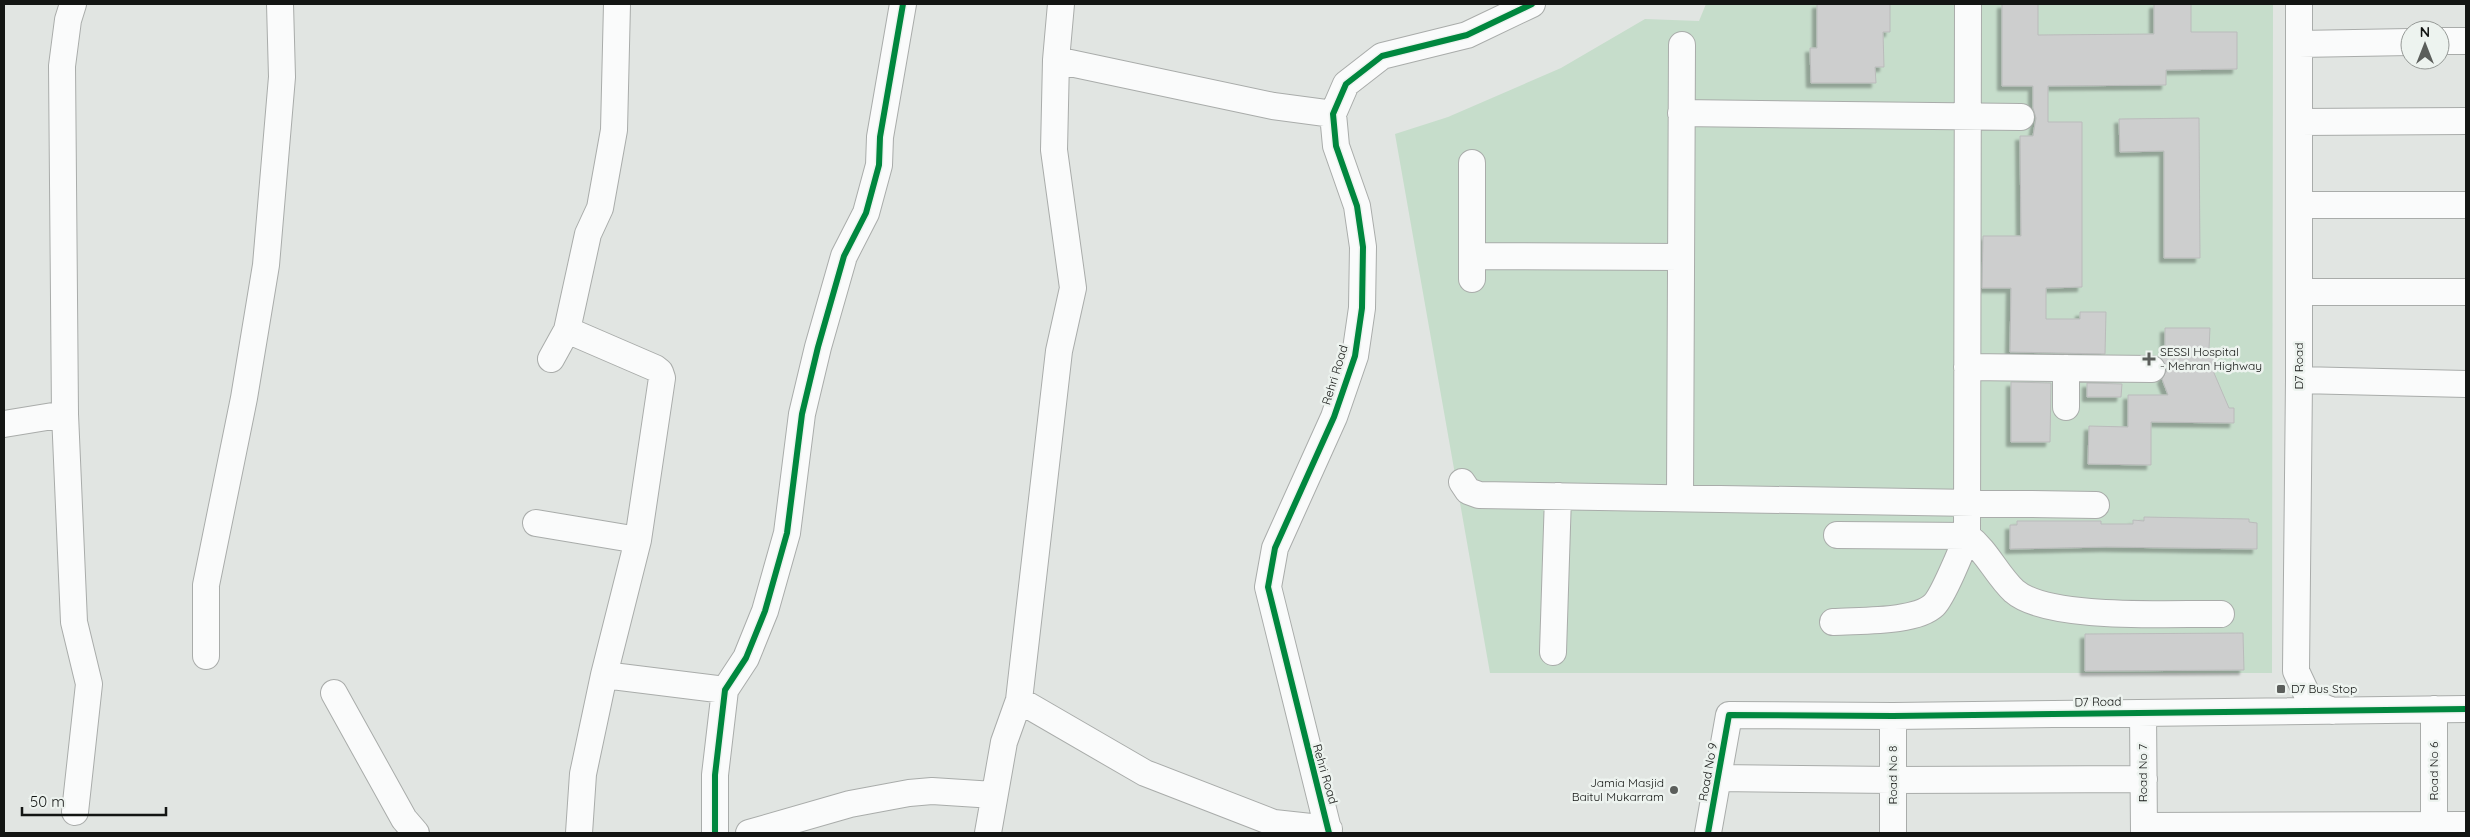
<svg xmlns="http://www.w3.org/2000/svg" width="2470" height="837" viewBox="0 0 2470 837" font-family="Quicksand,sans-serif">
	<defs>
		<filter id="shadow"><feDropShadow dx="-4.5" dy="4.5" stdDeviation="1" flood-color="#0004"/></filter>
	</defs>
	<rect width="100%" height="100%" fill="#e1e5e2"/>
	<path fill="#c6ddcb" d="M1706,4H2273L2272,673H1490L1395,134L1448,117L1561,68L1645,19L1699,21Z"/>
	<path fill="#cdcece" stroke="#babbbb" filter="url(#shadow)" d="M1817,4H1890V32H1883L1884,67H1875L1876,83H1811L1810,48H1817Z
		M2002,4H2038V35L2154,34V4H2191V32H2237V69L2166,70V85L2048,86V122H2082V287L2046,288V319H2080V312H2106L2105,354L2010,352L2011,288H1982L1983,236H2021L2020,136H2033L2036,118L2033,108V86H2002Z
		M2199,118L2200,258H2164V151L2120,152L2119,119Z
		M2165,328H2210L2209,349H2215L2214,373L2229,408H2234V423L2151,422V465L2088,464L2089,426L2128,427V395H2168L2162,379L2167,370L2161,358H2165Z
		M2011,382L2051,383L2050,442H2011Z
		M2087,383L2122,384L2121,397H2087Z
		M2144,517L2249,519V522L2257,523V549L2106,547L2010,549V525H2017V521H2101V524H2133V520L2144,521Z
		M2243,633L2244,670L2085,671V634Z"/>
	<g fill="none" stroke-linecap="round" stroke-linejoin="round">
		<defs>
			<path id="minor" d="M73,4L68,20L62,66L65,414L74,622L89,684L75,812
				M2299,4V380L2296,671L2310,701L2332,711
				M2440,41H2466
				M2299,44L2410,42
				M1056,60L1273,106L1333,114
				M1681,113L2021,117
				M2299,122L2466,121
				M2299,205H2466
				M1472,256L1681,257
				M1472,279V163
				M2300,292H2466
				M567,330L655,368L660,372L662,378L638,540L604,675L583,774L579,833
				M551,359L567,330L588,234L600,208L614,130L617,4
				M1967,367L2152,369
				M2066,368V407
				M2299,380L2466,384
				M4,424L65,414
				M1462,482L1468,491L1479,495L2096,505
				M1680,498L1682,45
				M536,523L638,540
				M1837,535L1967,536C1987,551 1996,574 2014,591C2048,621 2174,613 2221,614
				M1833,622C1858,620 1915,623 1934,605C1943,596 1962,550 1967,536L1968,4
				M1553,652L1558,496
				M206,656V585L244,398L266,265L282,77L280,4
				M604,675L725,690
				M334,693L404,819L416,833
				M1019,700L1145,773L1274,823L1329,829
				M2434,709V833
				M2143,713L2144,833
				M1718,778L1893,780L2144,779
				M2144,826L2466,825
				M715,833V775L725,690L746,658L765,611L787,533L802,414L818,347L844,256L866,213L879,165L880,137L903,4
				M749,833L850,804L909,793L932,791L994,795
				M988,833L1004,742L1019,700L1059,351L1073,288L1054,150L1056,60L1061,4
				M1329,833L1268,587L1275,548L1334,417L1355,356L1362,308L1363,247L1357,206L1336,146L1333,114L1346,84L1382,56L1467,35L1532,4
				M1708,833L1729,715L1893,716L2466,709
				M1893,833V716"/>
		</defs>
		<use href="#minor" stroke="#a9acaa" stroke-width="28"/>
		<use href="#minor" stroke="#fafbfb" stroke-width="26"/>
		<defs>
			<path id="cycleway" d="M715,833V775L725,690L746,658L765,611L787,533L802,414L818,347L844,256L866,213L879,165L880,137L903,4
				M1329,833L1268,587L1275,548L1334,417L1355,356L1362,308L1363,247L1357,206L1336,146L1333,114L1346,84L1382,56L1467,35L1532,4
				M1708,833L1729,715L1893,716L2466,709"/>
		</defs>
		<use href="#cycleway" stroke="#edf3ef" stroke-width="9"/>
		<use href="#cycleway" stroke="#00873e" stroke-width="6"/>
	</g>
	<g fill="#5b5e5b" stroke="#edf3ef" stroke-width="2">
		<path d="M2146.5 351.5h5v5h5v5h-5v5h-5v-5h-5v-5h5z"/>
		<rect x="2276" y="684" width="10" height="10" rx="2.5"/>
		<circle cx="1674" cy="790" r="5"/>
	</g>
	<g text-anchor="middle" stroke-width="5" stroke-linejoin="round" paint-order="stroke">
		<g font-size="12" fill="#131513" stroke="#edf3ef" text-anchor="start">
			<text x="2160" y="356">SESSI Hospital<tspan x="2160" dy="14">- Mehran Highway</tspan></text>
			<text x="2291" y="693">D7 Bus Stop</text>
			<text x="1664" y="787" text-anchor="end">Jamia Masjid<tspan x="1664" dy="14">Baitul Mukarram</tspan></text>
		</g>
		<g font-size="12" fill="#131513" stroke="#edf3ef">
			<text transform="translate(2299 366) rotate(-90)" y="4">D7 Road</text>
			<text transform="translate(1335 375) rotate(-73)" y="4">Rehri Road</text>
			<text transform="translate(2098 702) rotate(-1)" y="4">D7 Road</text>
			<text transform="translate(2434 771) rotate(-90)" y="4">Road No 6</text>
			<text transform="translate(1708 772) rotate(-80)" y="4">Road No 9</text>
			<text transform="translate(2143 773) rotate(-90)" y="4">Road No 7</text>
			<text transform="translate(1325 774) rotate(74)" y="4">Rehri Road</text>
			<text transform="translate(1893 775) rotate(-90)" y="4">Road No 8</text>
		</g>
	</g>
	<rect width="2470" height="837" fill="none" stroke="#131513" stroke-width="10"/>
	<g transform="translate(2425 45)"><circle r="24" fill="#edf3ef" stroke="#969a97"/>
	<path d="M0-4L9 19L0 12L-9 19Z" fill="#5b5e5b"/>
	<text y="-8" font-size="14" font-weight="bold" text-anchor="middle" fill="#131513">N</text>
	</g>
	<path d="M22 807v8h144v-8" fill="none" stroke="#131513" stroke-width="2.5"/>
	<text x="30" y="807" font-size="15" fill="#131513" stroke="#edf3ef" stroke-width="4" paint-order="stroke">50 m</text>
</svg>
